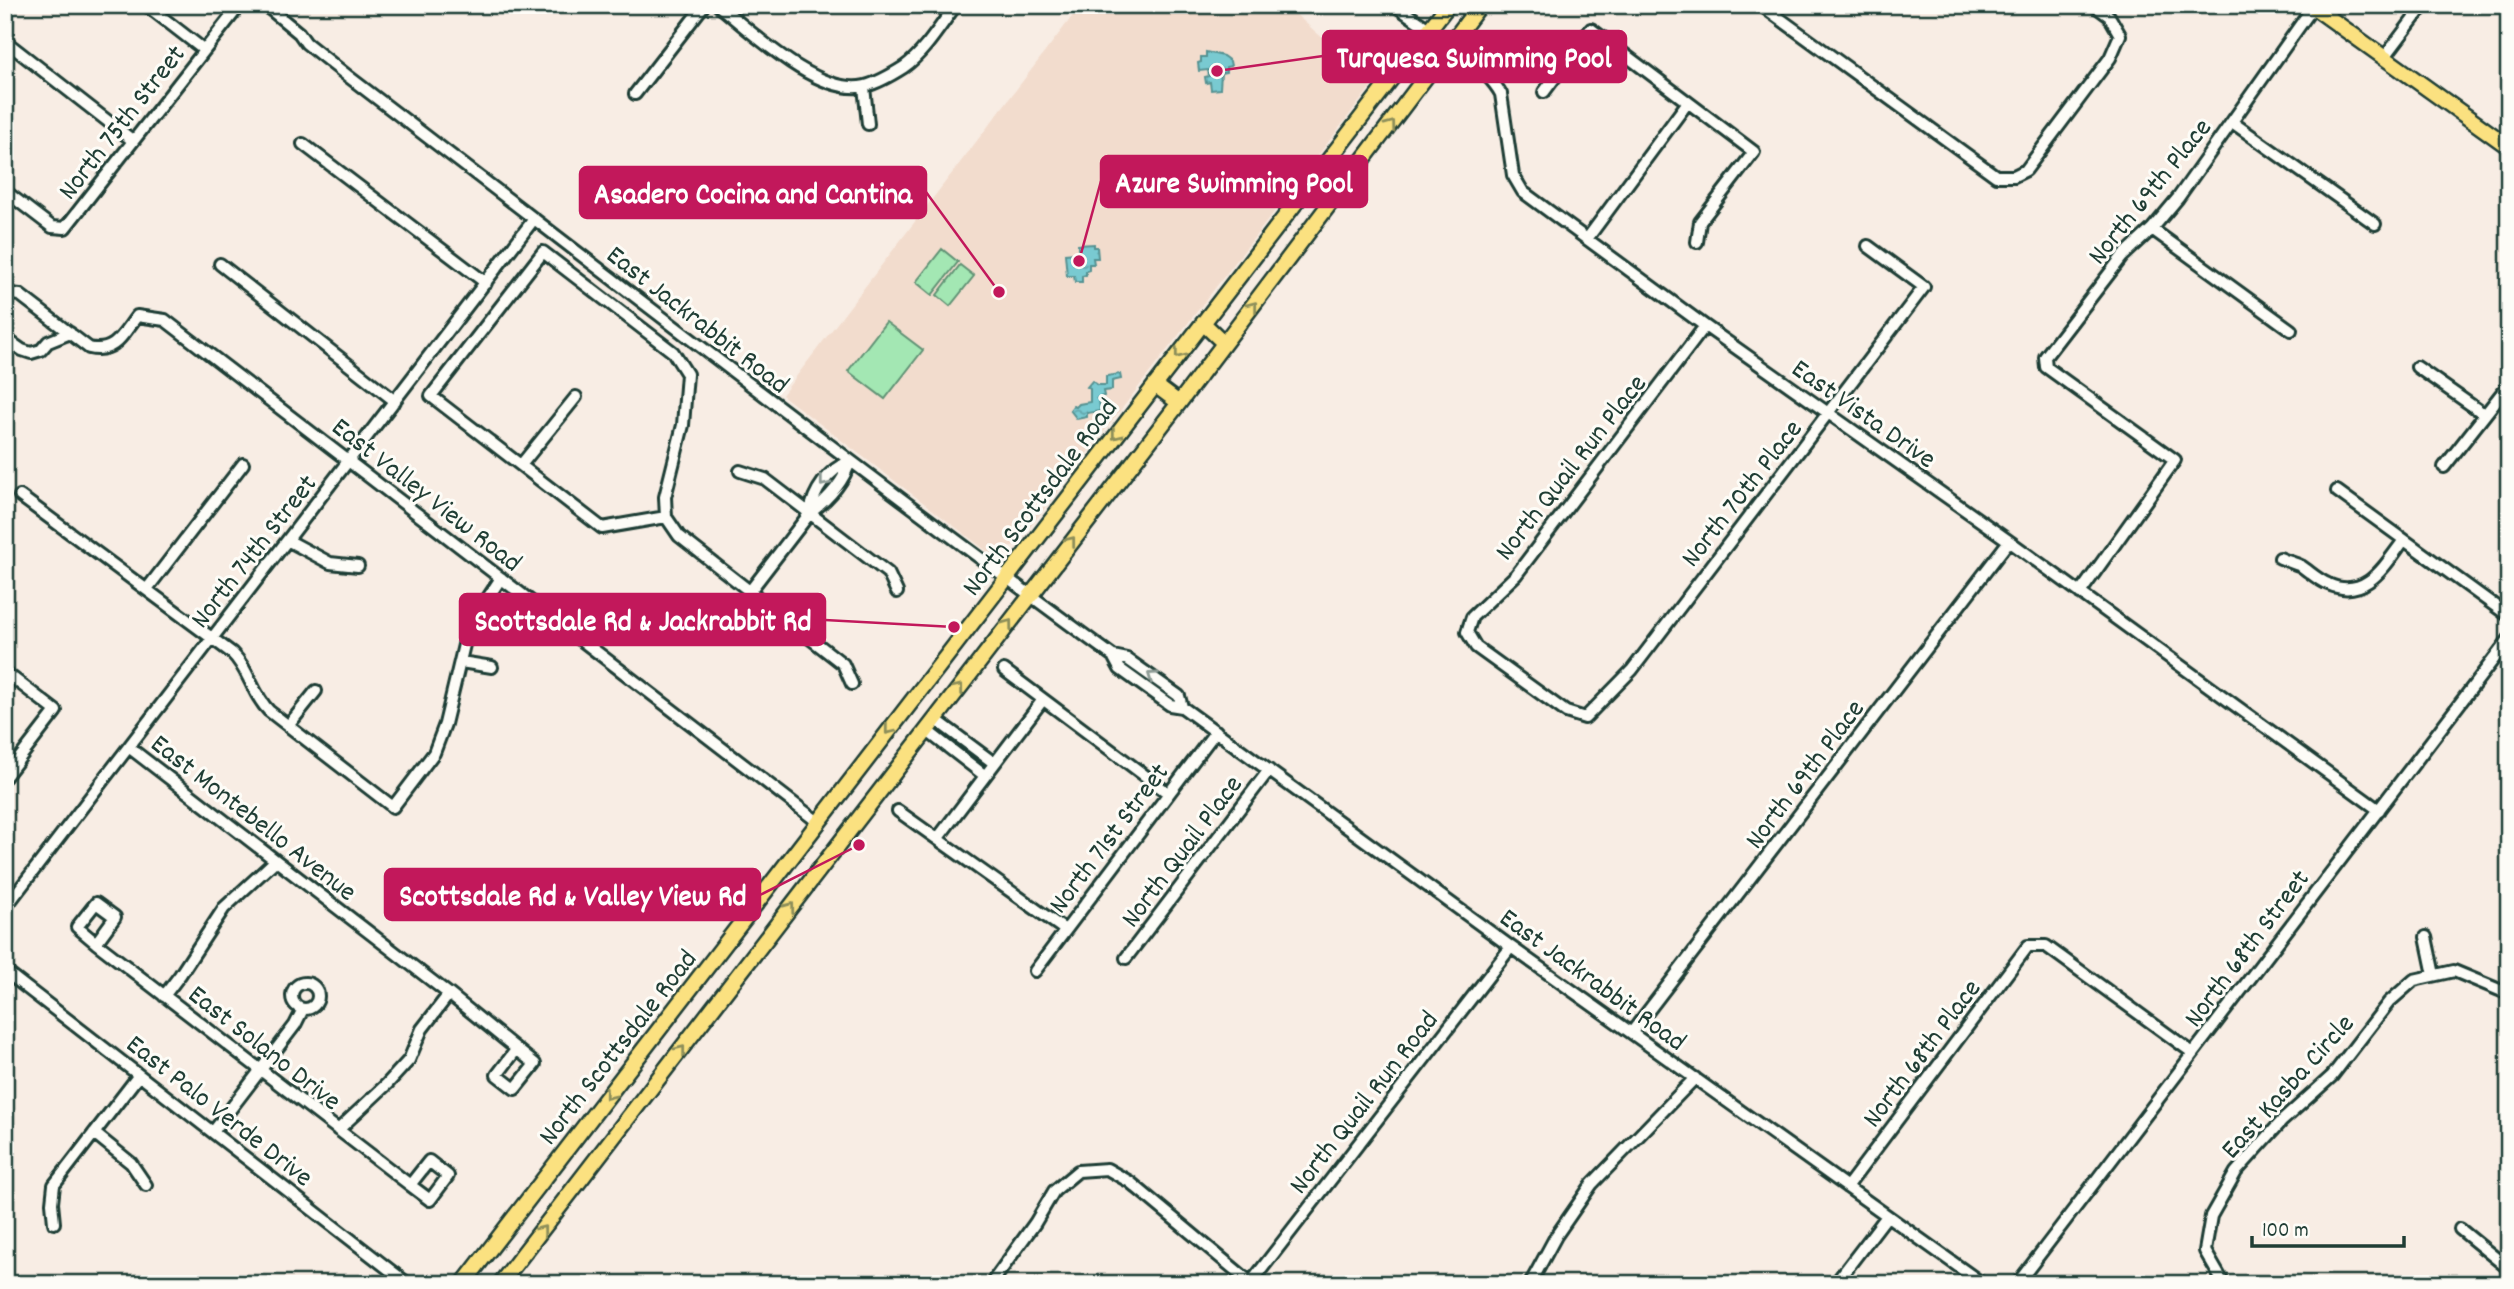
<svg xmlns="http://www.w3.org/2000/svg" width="2514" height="1289" viewBox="0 0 2514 1289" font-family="Dekko,sans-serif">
	<defs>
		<pattern id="water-ripples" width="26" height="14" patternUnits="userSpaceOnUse" patternTransform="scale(1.75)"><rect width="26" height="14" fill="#79cad1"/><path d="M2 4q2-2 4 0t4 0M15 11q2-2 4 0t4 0" fill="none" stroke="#63a5aa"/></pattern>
	</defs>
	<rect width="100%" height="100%" fill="#f8ede4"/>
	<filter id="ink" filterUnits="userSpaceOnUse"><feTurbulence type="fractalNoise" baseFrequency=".0143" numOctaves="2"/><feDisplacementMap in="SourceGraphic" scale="14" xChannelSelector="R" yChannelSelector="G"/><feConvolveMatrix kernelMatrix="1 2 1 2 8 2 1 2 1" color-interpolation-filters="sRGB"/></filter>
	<g filter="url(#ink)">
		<path fill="#f2dccd" d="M1081,5H1285L1374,83L1017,544L992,555L782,395Z"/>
		<path fill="#a3e7b3" stroke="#619274" stroke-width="2" d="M942,249L958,262L932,295L916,282Z
			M960,265L974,276L950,306L937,295Z
			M886,322L923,350L885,399L848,371Z"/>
		<path fill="url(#water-ripples)" stroke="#559292" stroke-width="2" d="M1206,52L1223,56L1230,61L1231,66L1226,67V72L1221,73L1220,89L1211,90L1210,82L1206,83L1205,77L1209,76L1208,70L1199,71L1198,63L1201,62V57H1206Z
			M1094,244V247H1097L1098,258H1093L1094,264H1089V270L1086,271V275L1082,276V282H1075L1074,276H1067L1065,254L1075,253V258H1078V245Z
			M1120,374L1121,379L1112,381V390L1103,391L1104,396L1099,397L1100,411L1087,413V417L1077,419L1070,410L1073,406L1076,407L1079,404L1090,402V389L1087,387L1092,381L1098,385H1106V376Z"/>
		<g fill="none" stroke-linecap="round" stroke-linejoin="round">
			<defs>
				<path id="minor" d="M146,5L204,50
					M265,5L299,33L306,43L349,77C603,271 855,468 1113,656L1120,669L1170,705L1182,707L1511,947L1983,1284
					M718,5C752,32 819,97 865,86C878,83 893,74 904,67C925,52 940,26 956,5
					M1395,5C1426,29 1483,61 1501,94L1513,175L1523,192L1705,326L2009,541L2379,810
					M1761,5L1996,176H2014L2026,170L2110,58L2120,35L2109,16L2094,5
					M5,41L132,140
					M2384,58L2424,5
					M864,87L868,124
					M1544,92L1591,29L1754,152L1700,222L1697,242
					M635,94L704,5
					M2232,122L2375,224
					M303,144L486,283
					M5,191L52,227L65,228L240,5
					M2152,229L2291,330
					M1587,239L1688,102
					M543,252L673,352L687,374L683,425L665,497L666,517L602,528L431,396Z
					M220,264L395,401
					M5,297L11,294L20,295L89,348C115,354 123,334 137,316L165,320L818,822
					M1705,326L1516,575L1472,617L1467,632L1476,647L1566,712L1585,718L1632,670L1924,287L1868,246
					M5,338L22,350L31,353L41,350L48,342L70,333
					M2417,367L2484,414
					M521,465L576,397
					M2444,467L2509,384
					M740,471L765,479L888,573L897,592
					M2337,491L2509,616
					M20,496L232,653C249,669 252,694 269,711L393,807L434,753L445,724L468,628L501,578
					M810,513C813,491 829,469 850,461
					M666,517L679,536L843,664L852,684
					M289,541L330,563L358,566
					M2280,558C2287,561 2294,563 2301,566C2310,572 2318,580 2328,584C2366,601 2385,565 2404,540
					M147,589L243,464
					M750,591L810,513C827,500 844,482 850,461
					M2080,593L2175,460L2046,367L2045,357L2122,257L2152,229L2178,198L2313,7
					M1113,656L1127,659L1179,696L1182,707
					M461,662L492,667
					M1004,670L1168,793
					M5,672L56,711L5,777
					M935,719L994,763
					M288,726L316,691
					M926,730L984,775
					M130,748L449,994L535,1064L515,1089L497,1075L516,1050
					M898,811L1065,930
					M938,838L1042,701
					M5,908L534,219
					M2426,937L2434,975
					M96,943L115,917L96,903L77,927L96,943L410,1185
					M1126,958L1269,770
					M5,971L408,1284
					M1035,971L1216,731
					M292 996a13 13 0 1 1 26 0a13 13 0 1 1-26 0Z
					M164,996L180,975L224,908L275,861
					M1632,1032L2009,541
					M338,1130L387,1084L409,1060L422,1029L449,994
					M213,1132L295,1025L303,1009
					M94,1133L131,1163L146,1185
					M429,1161L448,1176L430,1200L410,1185Z
					M1847,1187L2028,946H2046L2193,1053
					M54,1223L52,1203L54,1185L139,1075
					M2460,1229L2509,1269
					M991,1284L1035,1223L1054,1191L1078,1171L1107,1169L1130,1182L1251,1283
					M1250,1284L1511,947
					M1530,1284L1556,1236L1592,1184L1695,1078
					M1835,1284L1887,1216
					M2017,1284L2509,639
					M2224,1284L2205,1251L2211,1216L2236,1172L2282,1121L2332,1076L2389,1002L2414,980L2454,971L2509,994"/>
				<path id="major" d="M2311,5L2509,147
					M1203,323L1224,343
					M1155,385L1179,403
					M463,1284L1448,5
					M500,1284L1179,403L1480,5"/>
			</defs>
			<use href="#minor" stroke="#1f3d34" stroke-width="16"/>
			<use href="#major" stroke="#1f3d34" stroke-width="19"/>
			<use href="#minor" stroke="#fdfcf7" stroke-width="10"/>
			<use href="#major" stroke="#fbe180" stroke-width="14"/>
		</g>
		<defs><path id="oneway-chevron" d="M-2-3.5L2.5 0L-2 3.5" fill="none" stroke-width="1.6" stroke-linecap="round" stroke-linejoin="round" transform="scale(1.75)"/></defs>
		<g stroke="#8d8f5a">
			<use href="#oneway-chevron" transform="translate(1391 125) rotate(-53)"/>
			<use href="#oneway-chevron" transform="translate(1253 306) rotate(-52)"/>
			<use href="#oneway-chevron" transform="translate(1179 354) rotate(128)"/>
			<use href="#oneway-chevron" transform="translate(1116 435) rotate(128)"/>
			<use href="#oneway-chevron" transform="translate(1071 541) rotate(-52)"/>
			<use href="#oneway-chevron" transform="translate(1008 624) rotate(-53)"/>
			<use href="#oneway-chevron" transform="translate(959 688) rotate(-52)"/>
			<use href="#oneway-chevron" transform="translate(889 730) rotate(128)"/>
			<use href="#oneway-chevron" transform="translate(790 907) rotate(-53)"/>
			<use href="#oneway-chevron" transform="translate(681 1050) rotate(-52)"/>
			<use href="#oneway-chevron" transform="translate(609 1095) rotate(128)"/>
			<use href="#oneway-chevron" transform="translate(542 1230) rotate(-52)"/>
		</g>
		<g stroke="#8e9c96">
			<use href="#oneway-chevron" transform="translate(824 482) rotate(128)"/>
			<use href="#oneway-chevron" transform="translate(1152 676) rotate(-145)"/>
		</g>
	</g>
	<g text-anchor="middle" stroke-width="6" stroke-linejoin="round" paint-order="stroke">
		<g font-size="28" fill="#1f3d34" stroke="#fdfcf7">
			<text transform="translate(120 121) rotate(-52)" y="10">North 75th Street</text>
			<text transform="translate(2148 190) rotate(-51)" y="10">North 69th Place</text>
			<text transform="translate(699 318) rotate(38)" y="10">East Jackrabbit Road</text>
			<text transform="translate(1865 412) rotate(35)" y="10">East Vista Drive</text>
			<text transform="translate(1569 466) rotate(-52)" y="10">North Quail Run Place</text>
			<text transform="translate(1740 492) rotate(-52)" y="10">North 70th Place</text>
			<text transform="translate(428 493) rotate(38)" y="10">East Valley View Road</text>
			<text transform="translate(1038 496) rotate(-53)" y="10">North Scottsdale Road</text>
			<text transform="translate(252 550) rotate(-52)" y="10">North 74th Street</text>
			<text transform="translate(1803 773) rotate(-53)" y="10">North 69th Place</text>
			<text transform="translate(255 816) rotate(38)" y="10">East Montebello Avenue</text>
			<text transform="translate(1107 837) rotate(-53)" y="10">North 71st Street</text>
			<text transform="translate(1180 850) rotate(-53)" y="10">North Quail Place</text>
			<text transform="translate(2245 947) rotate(-53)" y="10">North 68th Street</text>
			<text transform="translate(1594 978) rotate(36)" y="10">East Jackrabbit Road</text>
			<text transform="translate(266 1046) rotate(38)" y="10">East Solano Drive</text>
			<text transform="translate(616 1046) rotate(-52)" y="10">North Scottsdale Road</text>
			<text transform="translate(1920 1052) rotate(-53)" y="10">North 68th Place</text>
			<text transform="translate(2286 1085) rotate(-48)" y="10">East Kasba Circle</text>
			<text transform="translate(1362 1101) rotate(-52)" y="10">North Quail Run Road</text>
			<text transform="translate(221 1109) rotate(38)" y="10">East Palo Verde Drive</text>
		</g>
	</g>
	<path fill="none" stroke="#c2185b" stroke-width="2.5" d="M1217 71L1323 56M1079 261L1101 181M999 292L926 192M954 627L825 620M859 845L760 895"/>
	<g fill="#c2185b" stroke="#fdfcf7" stroke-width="2.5">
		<circle cx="1217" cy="71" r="7"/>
		<circle cx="1079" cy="261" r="7"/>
		<circle cx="999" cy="292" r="7"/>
		<circle cx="954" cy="627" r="7"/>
		<circle cx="859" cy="845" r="7"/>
	</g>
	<g fill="#c2185b" stroke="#c2185b" stroke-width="2.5">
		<rect x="1323" y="31" width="303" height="51" rx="7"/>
		<rect x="1101" y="156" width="266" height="51" rx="7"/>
		<rect x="580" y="167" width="346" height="51" rx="7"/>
		<rect x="460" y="594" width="365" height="51" rx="7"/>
		<rect x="385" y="869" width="375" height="51" rx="7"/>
	</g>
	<g font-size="30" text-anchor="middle" font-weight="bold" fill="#fff">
		<text x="1474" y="67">Turquesa Swimming Pool</text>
		<text x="1234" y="192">Azure Swimming Pool</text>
		<text x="753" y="203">Asadero Cocina and Cantina</text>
		<text x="643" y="630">Scottsdale Rd &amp; Jackrabbit Rd</text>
		<text x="573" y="905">Scottsdale Rd &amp; Valley View Rd</text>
	</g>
	<rect width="2514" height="1289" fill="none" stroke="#fdfcf7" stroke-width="28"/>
	<rect x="14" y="14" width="2486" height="1261" fill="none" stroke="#1f3d34" stroke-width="2.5" filter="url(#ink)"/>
	<path d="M2252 1236v10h152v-10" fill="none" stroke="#1f3d34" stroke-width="3.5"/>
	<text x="2262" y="1236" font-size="21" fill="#1f3d34" stroke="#fdfcf7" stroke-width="5" paint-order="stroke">100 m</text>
</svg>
